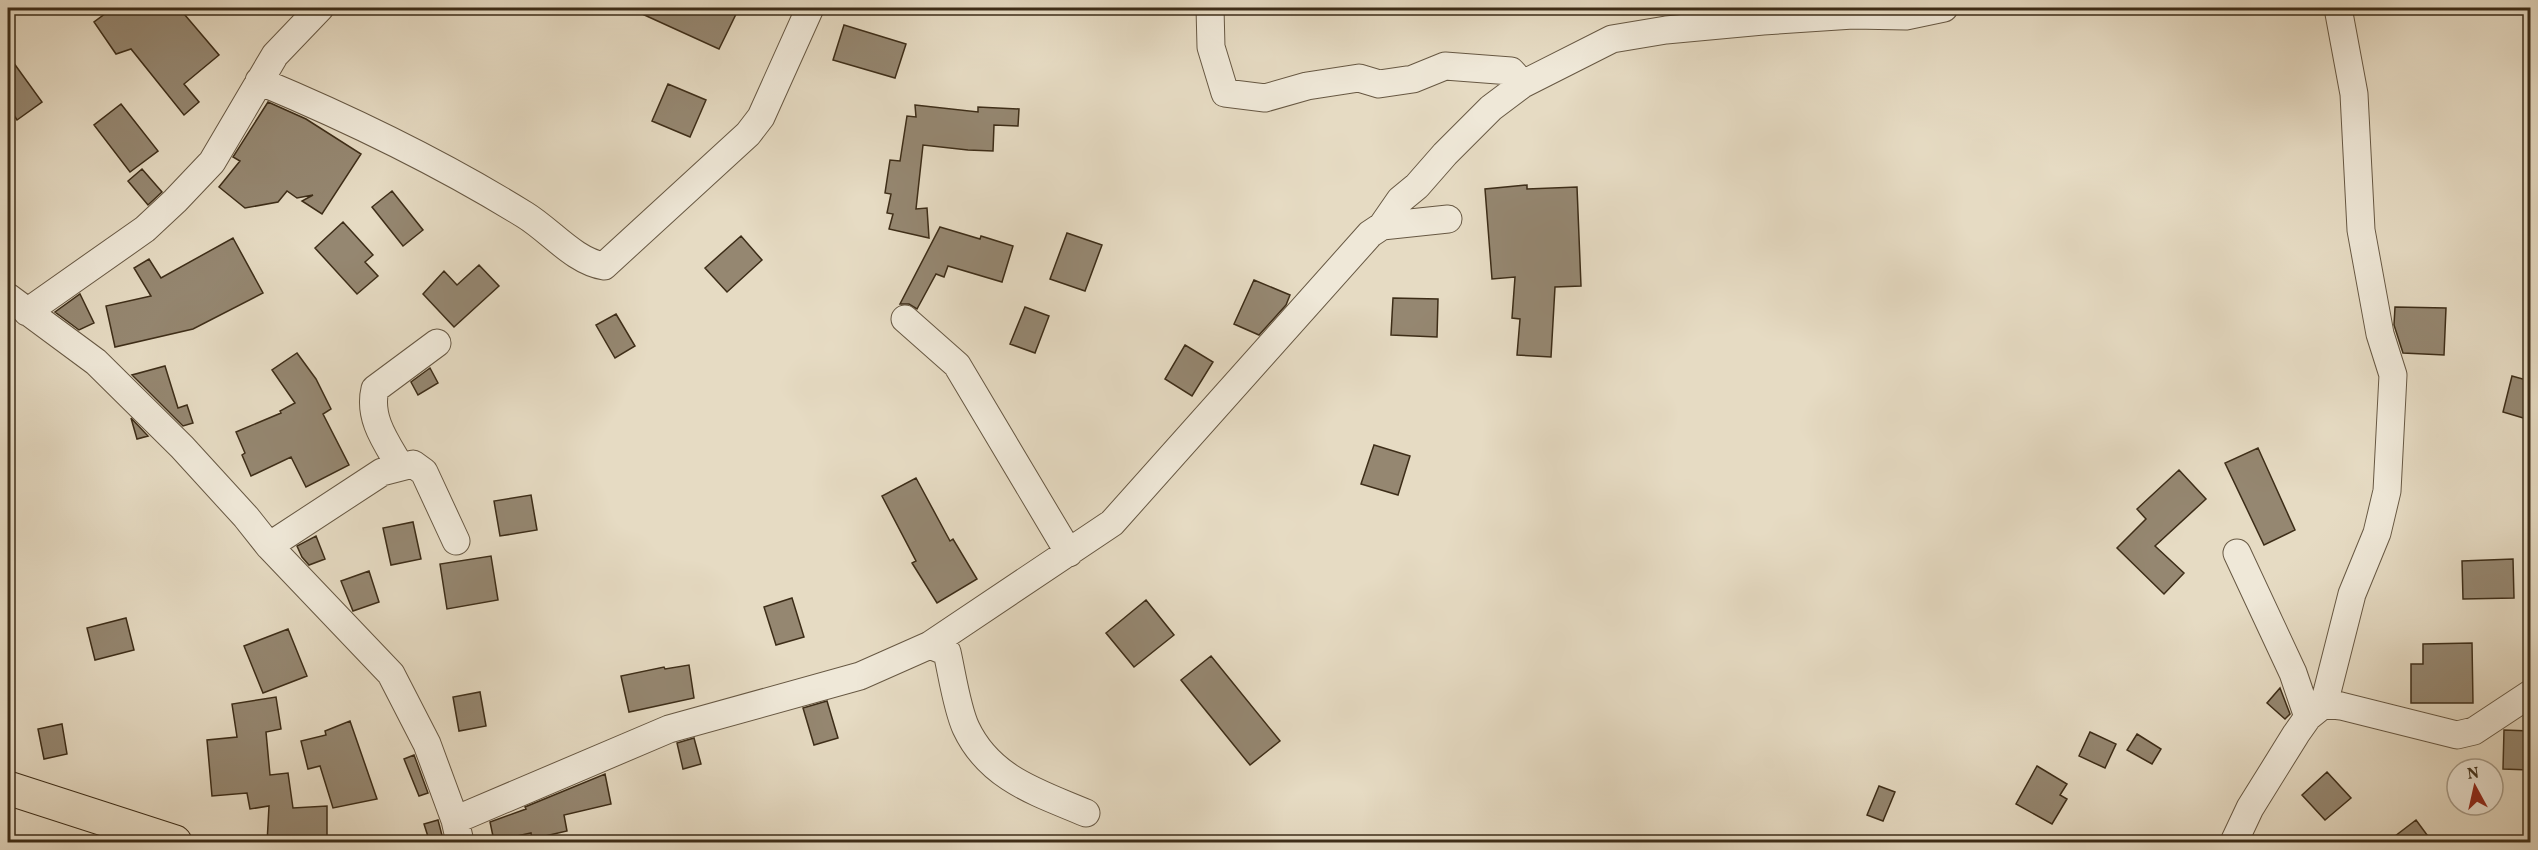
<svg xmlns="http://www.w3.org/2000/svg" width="2538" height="850" viewBox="0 0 2538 850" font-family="Vollkorn,serif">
	<rect width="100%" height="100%" fill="#e6dbc3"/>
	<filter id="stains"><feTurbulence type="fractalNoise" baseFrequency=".00333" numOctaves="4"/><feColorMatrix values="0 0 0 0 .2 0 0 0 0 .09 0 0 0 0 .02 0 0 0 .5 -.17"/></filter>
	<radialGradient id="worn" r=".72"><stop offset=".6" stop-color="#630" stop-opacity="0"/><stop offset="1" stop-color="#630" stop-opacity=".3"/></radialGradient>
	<path fill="#958771" stroke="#3d2d18" stroke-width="1.5" d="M113,8H179L219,55L184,84L199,102L184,115L131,49L116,54L94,22Z
		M629,8H739L719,49Z
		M844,25L906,44L895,78L833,60Z
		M8,55L42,102L17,120L8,106Z
		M668,84L706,100L690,137L652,121Z
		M268,102L306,119L361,154L322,214L302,201L313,195L297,198L287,191L278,202L245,208L219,187L240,161L233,157Z
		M121,104L158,151L130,172L94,125Z
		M915,105L978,112V107L1019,109L1018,126L994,125L993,151L968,150L923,145L916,209L927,208L929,238L889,229L893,214L887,213L891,194L885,193L890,160L900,161L907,116L916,117Z
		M142,169L162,192L148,205L128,181Z
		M1527,185V189L1577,187L1581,286L1555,287L1551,357L1517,355L1520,319L1512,318L1515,277L1492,279L1485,189Z
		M392,191L423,230L403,246L372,207Z
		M343,222L373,255L365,262L378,276L357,294L315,248Z
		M940,227L980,239L981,236L1013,246L1002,282L948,266L944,277L936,274L917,309L909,304H900Z
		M1067,233L1102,245L1085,291L1050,279Z
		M741,236L762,260L727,292L705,268Z
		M233,238L263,293L193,329L115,347L106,306L151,296L134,268L149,259L161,278Z
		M479,265L499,286L454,327L423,294L444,271L457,285Z
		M1254,280L1290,295L1286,305L1259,335L1234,324Z
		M80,294L94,323L79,330L55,312Z
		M1393,298L1438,299L1437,337L1391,335Z
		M1025,307L1049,316L1035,353L1010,344Z
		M2395,307L2446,308L2444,355L2403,353L2394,325Z
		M616,314L635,346L615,358L596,325Z
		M1185,345L1213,362L1192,396L1165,379Z
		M297,353L316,379L331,409L323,414L349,465L306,487L291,457L251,476L242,455L245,453L236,432L281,413L280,411L295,403L272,370Z
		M165,366L178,408L187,405L193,423L183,426L132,375Z
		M430,368L438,383L418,395L411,382Z
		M2512,376L2530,381V420L2503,412Z
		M131,418L148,436L137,439Z
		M1374,445L1410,456L1398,495L1361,484Z
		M2258,448L2295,530L2264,545L2225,463Z
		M2179,470L2206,499L2155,546L2184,573L2164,594L2117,548L2146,519L2137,509Z
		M916,478L950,541L953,539L977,579L937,603L912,563L916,561L882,496Z
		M531,495L537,530L500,536L494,501Z
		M413,522L421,559L391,565L383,528Z
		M316,536L325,559L309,565L302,557L297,546Z
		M491,556L498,600L447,609L440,564Z
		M2513,559L2514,598L2463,599L2462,561Z
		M369,571L379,602L353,611L341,581Z
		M792,598L804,637L776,645L764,607Z
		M1146,600L1174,635L1134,667L1106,633Z
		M126,618L134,650L95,660L87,628Z
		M288,629L307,676L263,693L244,646Z
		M2472,643L2473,703H2411V664H2423V644Z
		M1211,656L1280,741L1250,765L1181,680Z
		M689,665L694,698L629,712L621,676L664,667L665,669Z
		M2280,688L2290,714L2285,719L2267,703Z
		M480,692L486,726L459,731L453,697Z
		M276,697L281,729L266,732L270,775L288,773L293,808L327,806V843H267L269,806L250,809L247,793L212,796L207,740L237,737L232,704Z
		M827,701L838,738L814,745L803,708Z
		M350,721L377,799L333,808L320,766L308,769L301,741L326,735L325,731Z
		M62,724L67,754L44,759L38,729Z
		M2504,730L2530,731V770L2503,769Z
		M2090,732L2116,744L2105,768L2079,756Z
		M2137,734L2161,749L2152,764L2127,750Z
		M694,738L701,764L683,769L677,743Z
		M414,755L428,793L419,796L404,759Z
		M2037,766L2067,784L2060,795L2067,799L2052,824L2016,804Z
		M2327,772L2351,798L2325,820L2302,795Z
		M605,774L611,804L564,815L567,831L532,839L531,833L494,841L490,822L526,809L525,807Z
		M1879,786L1895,792L1883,821L1867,815Z
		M438,820L444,843H430L424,824Z
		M2416,820L2433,843H2386Z"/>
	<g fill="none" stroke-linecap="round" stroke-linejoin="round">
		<defs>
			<path id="minor" d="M1210,8L1211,47L1225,93L1265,98L1307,86L1359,78L1379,84L1413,79L1445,66L1511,71L1523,84
				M259,81C350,119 441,163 525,215C551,231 574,261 604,266L748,134L761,117L810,8
				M1382,226L1400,200L1417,186L1445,154L1491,108L1523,84L1612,39L1666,30L1763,21L1853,15L1906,16L1944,8
				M8,297L96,362L182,447L246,517L269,546L391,674L427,744L455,820L460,842
				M27,312L145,229L175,201L212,162L275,55L320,8
				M905,319L957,365L1069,553
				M400,466C386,442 368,418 375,389L437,343
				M269,546L382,472L413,464L424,472L456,541
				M2237,553L2293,673L2308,717
				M930,645L947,652C952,674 957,709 966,728C990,779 1039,793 1086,813
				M2324,704L2341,706L2457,735L2474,731L2530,694
				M455,820L669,729L860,676L930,645L1112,523L1370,234L1382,226L1448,219
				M2234,842L2250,808L2296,734L2308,717L2324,704L2352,594L2377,533L2387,491L2393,375L2380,334L2361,230L2354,94L2338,8"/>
			<path id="highway" d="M8,788L175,842"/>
		</defs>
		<use href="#minor" stroke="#675843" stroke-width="29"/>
		<use href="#highway" stroke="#3d2d18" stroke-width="35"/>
		<use href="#minor" stroke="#efe8d8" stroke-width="27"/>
		<use href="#highway" stroke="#e6dbc3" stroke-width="33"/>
	</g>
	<rect width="2538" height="850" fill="none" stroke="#e6dbc3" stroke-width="30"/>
	<rect x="9" y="9" width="2520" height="832" fill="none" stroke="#3d2d18" stroke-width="3"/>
	<rect x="15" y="15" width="2508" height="820" fill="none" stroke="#3d2d18" stroke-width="1.5"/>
	<g transform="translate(2475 787) rotate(352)"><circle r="28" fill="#efe8d8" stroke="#a89d8b" stroke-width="1.5"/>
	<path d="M0-4.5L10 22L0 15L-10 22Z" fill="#8f2418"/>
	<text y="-9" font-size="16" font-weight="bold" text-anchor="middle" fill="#3d2d18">N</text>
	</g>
	<rect width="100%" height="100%" filter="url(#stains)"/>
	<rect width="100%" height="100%" fill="url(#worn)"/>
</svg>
